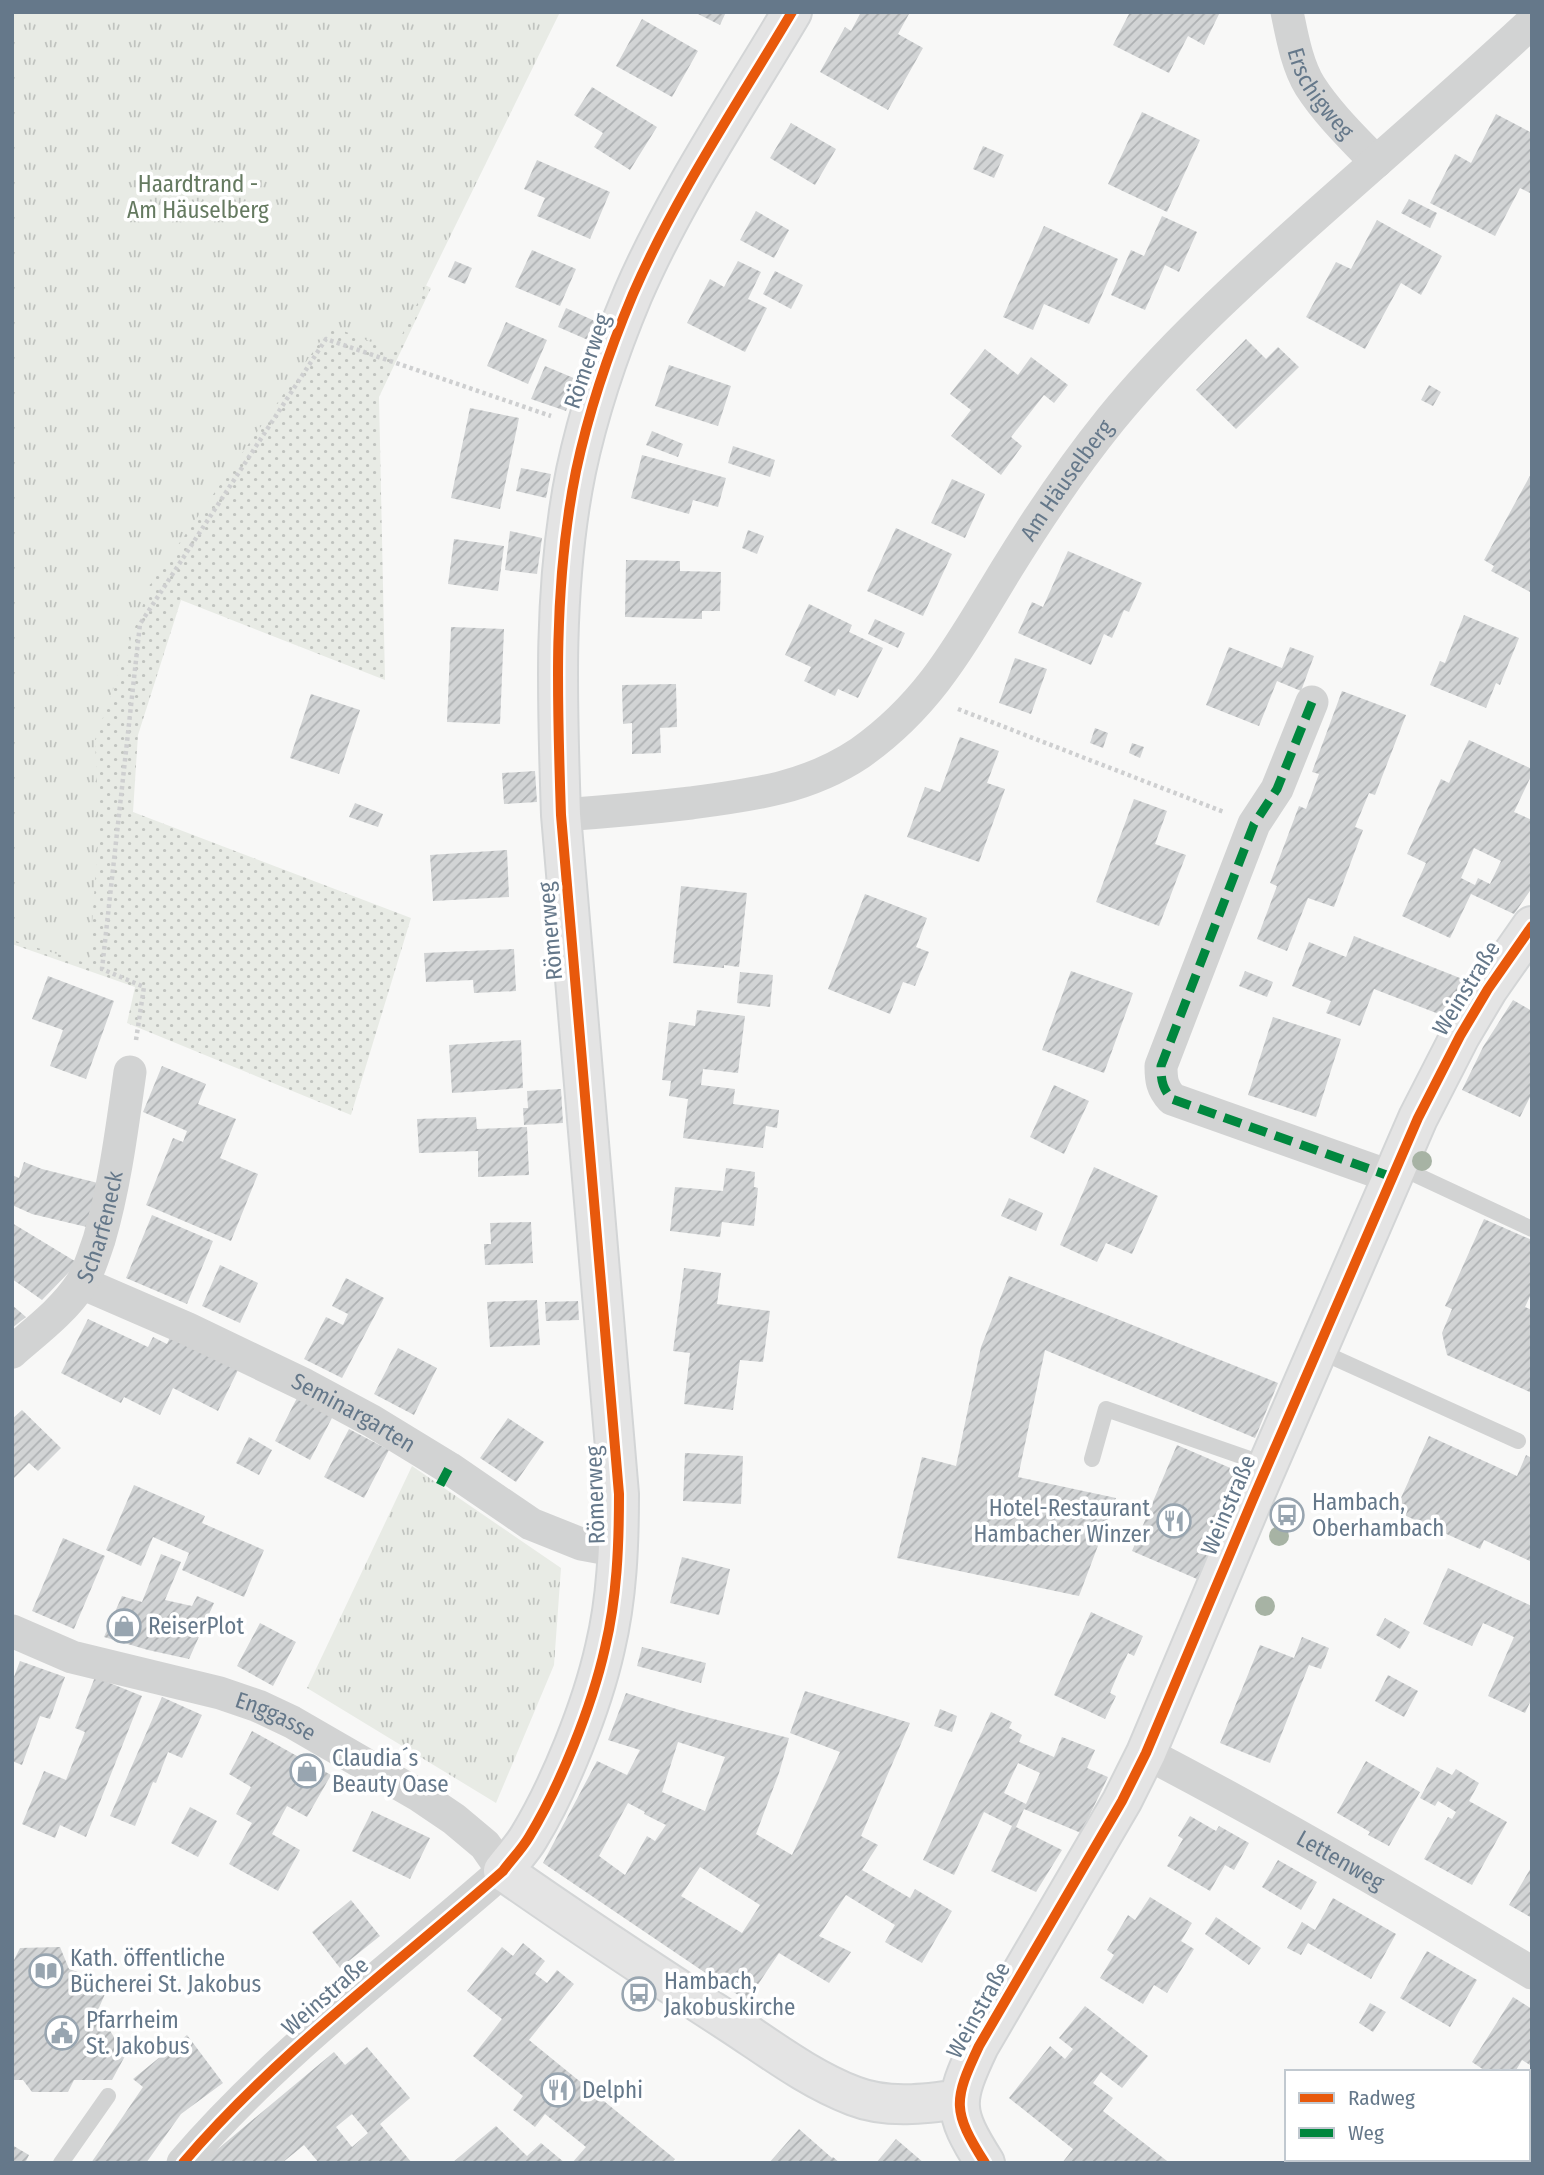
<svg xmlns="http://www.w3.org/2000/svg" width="1544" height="2175" viewBox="0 0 1544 2175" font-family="'Fira Sans Condensed',sans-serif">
	<defs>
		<pattern id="grass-dots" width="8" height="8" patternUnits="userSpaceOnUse" patternTransform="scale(1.75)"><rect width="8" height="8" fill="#e8ebe5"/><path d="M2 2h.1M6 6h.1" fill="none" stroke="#c0c3bf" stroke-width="1.8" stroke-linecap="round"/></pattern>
		<pattern id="park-tufts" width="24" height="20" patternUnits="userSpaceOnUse" patternTransform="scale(1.75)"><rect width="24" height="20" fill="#e8ebe5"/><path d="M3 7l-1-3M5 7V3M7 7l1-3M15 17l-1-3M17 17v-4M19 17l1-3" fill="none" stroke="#c0c3bf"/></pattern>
		<pattern id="building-hatch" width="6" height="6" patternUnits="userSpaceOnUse" patternTransform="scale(1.75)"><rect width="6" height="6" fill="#d2d4d5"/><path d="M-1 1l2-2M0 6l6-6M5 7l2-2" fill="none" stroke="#aeb1b3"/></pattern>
	</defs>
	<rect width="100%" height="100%" fill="#f8f8f7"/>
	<path fill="url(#grass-dots)" d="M135,138L431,288L379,397L385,680L181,600L138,735L133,812L411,918L351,1115L127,1023L135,987L12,944V548Z"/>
	<path fill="url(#park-tufts)" d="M12,12H560L394,351L331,326L150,585L95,740L99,829L89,964L12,940Z
		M412,1466L561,1568L554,1665L496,1803L307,1688Z"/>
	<path fill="url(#building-hatch)" fill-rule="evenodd" d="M694,12H726L720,25Z
		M861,12H910L898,34L923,48L888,110L820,72L845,27L851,31Z
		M1130,12H1220L1204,45L1188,36L1169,73L1113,45Z
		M642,19L698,51L672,97L616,66Z
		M592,87L657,127L630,170L594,147L603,133L574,115Z
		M1142,112L1200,140L1167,212L1108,184Z
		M1496,114L1532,133V194L1520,188L1495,236L1430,203L1455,154L1471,163Z
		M791,123L836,149L815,185L770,158Z
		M983,146L1004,155L994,178L973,169Z
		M537,160L610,192L590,239L537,216L545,198L524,189Z
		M1409,199L1437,213L1430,228L1401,213Z
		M756,211L789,230L774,258L740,240Z
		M1162,216L1197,232L1179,272L1165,265L1145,310L1111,295L1131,250L1144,256Z
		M1377,220L1442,256L1421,295L1401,283L1365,349L1306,317L1336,262L1351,269Z
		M1044,226L1118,259L1089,324L1044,304L1033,330L1003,317Z
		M532,250L576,269L560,306L515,287Z
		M455,261L472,268L465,284L448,277Z
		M738,261L761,272L748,299L767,308L745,352L687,323L710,279L724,287Z
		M775,271L803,285L791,309L763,294Z
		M566,308L597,322L588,340L558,327Z
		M506,322L547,340L528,384L487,366Z
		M1246,339L1266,359L1278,347L1299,367L1236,429L1196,390Z
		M985,349L1018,375L1031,357L1068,385L1054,403L1044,395L1011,437L1022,446L1001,475L951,436L971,410L950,394Z
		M669,365L731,386L718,426L655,406Z
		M545,366L576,379L566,411L531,399Z
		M1429,385L1441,392L1433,406L1421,400Z
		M470,408L519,418L500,509L451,498Z
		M652,431L683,444L678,457L646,445Z
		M733,446L775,460L770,477L728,463Z
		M642,455L726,478L718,507L693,500L689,514L631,498Z
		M521,468L551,474L546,498L516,491Z
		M1532,472V593L1491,571L1494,566L1484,560Z
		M952,479L985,494L965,538L931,523Z
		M896,528L952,554L923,616L867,591Z
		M748,530L764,536L757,554L742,548Z
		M510,531L542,538L537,574L505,570Z
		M454,539L504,546L498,591L448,584Z
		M1068,551L1142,583L1129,612L1124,610L1112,638L1104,634L1091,665L1018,633L1032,602L1043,607Z
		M626,560L680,561V571L721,572L720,611H702V619L625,617Z
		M809,604L852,625L849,632L883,648L858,698L838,689L835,696L804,681L811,667L785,655Z
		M1464,615L1519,638L1500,685L1496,683L1486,708L1430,685L1440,661L1445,663Z
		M875,619L905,633L898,648L868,634Z
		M451,627L504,629L500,724L447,722Z
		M1229,647L1282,668L1290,647L1314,656L1301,691L1277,681L1259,726L1206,705Z
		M1015,658L1047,669L1031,714L999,703Z
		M676,684L677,727L660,728L661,753L632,754V723L623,724L622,685Z
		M1342,691L1406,715L1375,795L1369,793L1355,827L1363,830L1334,907L1308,898L1287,951L1257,939L1277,886L1270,883L1299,806L1306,809L1319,774L1312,772Z
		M311,694L360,710L339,774L290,758Z
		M1095,728L1108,733L1103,748L1090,743Z
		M960,737L999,751L987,783L1005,789L979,862L907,837L925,787L940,792Z
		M1469,740L1532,769V774L1514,812L1532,820V888L1514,914L1471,894L1450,938L1402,916L1426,863L1407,854L1441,779L1449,783ZM1474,848L1501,861L1490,884L1478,878L1475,885L1461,878Z
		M1132,743L1144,747L1140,758L1129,753Z
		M535,771L537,802L504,804L502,773Z
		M1134,799L1167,811L1155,844L1186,855L1159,926L1096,902Z
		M355,803L383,814L378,827L349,817Z
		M507,850L509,897L433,901L430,855Z
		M681,886L747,893L739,967L724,965V968L673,963Z
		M865,894L927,918L916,947L929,952L915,986L903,982L890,1014L828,989Z
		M1354,936L1465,980L1444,1016L1374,989L1360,1026L1326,1013L1331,1001L1292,986L1309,942L1346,957Z
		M514,949L516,991L474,993L473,980L426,982L424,953Z
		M1071,971L1133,993L1104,1073L1042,1050Z
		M1245,971L1273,982L1267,997L1239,986Z
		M740,972L773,975L770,1007L737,1003Z
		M48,976L114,1001L86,1079L50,1066L63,1030L32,1019Z
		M1513,1000L1532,1011V1093L1520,1117L1462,1090L1483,1047Z
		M697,1010L745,1016L738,1073L703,1069L701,1085L735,1089L733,1104L779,1110L777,1128L766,1126L763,1148L683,1138L688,1099L669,1096L671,1081L662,1080L669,1022L695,1026Z
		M1273,1017L1341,1039L1316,1117L1248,1095Z
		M521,1040L523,1088L452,1093L449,1045Z
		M162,1066L206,1084L198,1104L236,1119L220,1158L258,1174L231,1241L146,1205L173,1138L183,1142L187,1131L143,1112Z
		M1054,1085L1089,1101L1064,1154L1030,1137Z
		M561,1089L563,1123L524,1125L523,1108H528L527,1091Z
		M476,1117L477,1129L527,1127L529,1175L478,1177V1151L419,1153L417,1119Z
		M24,1162L42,1169L102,1184L91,1228L32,1214L12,1205V1175L19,1178Z
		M1094,1167L1158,1196L1132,1254L1106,1243L1097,1262L1060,1245Z
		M726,1168L755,1172L754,1187L758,1188L754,1226L722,1222L720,1237L670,1231L675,1187L723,1191Z
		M1009,1198L1043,1213L1036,1231L1001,1216Z
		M152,1215L213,1241L187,1304L126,1278Z
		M1484,1219L1532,1240V1292L1525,1307L1532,1310V1393L1447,1355L1442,1333L1452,1309L1445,1306Z
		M531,1222L533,1263L485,1265L484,1244H491L490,1223Z
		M12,1223L78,1263L42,1300L12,1279Z
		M220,1265L258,1283L240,1323L202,1306Z
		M684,1268L721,1273L717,1304L770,1311L763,1362L740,1360L733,1410L684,1404L690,1353L673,1351Z
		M1009,1276L1278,1383L1255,1438L1045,1350L1018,1477L1116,1498L1079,1596L897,1558L922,1457L956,1466L981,1347Z
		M346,1278L384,1298L342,1378L304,1359L326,1317L343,1325L348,1314L332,1306Z
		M537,1300L540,1345L490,1347L487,1302Z
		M578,1301L579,1320L546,1321L545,1302Z
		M12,1305L26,1317L12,1328Z
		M88,1319L148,1347L153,1337L167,1344L171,1335L239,1368L218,1411L173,1388L160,1415L124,1397L121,1403L61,1373Z
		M398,1348L437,1368L414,1415L374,1394Z
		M297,1398L333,1416L310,1460L275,1441Z
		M22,1410L61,1448L38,1471L29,1463L12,1480V1419Z
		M508,1418L544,1442L516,1482L480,1458Z
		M349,1429L389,1450L364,1498L324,1477Z
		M1429,1436L1517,1476L1526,1455L1532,1458V1562L1484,1540L1480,1549L1395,1511Z
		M249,1437L272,1450L259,1475L236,1463Z
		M1177,1445L1242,1473L1197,1579L1132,1551Z
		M685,1453L743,1456L741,1504L683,1501Z
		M134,1485L205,1516L202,1523L264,1550L244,1597L182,1570L189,1553L153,1537L141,1566L106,1550Z
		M63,1538L105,1556L74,1629L32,1611Z
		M161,1554L181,1562L165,1600L192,1606L197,1596L214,1603L189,1659L148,1650L104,1637L122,1596L142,1602Z
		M682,1557L730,1569L719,1615L670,1603Z
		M1448,1568L1532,1606V1698L1525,1713L1488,1696L1514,1637L1483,1623L1472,1646L1423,1624Z
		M1091,1612L1143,1636L1134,1656L1128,1653L1118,1674L1110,1693L1116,1696L1105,1719L1054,1695Z
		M1385,1618L1410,1632L1400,1649L1376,1635Z
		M260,1623L296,1642L273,1686L237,1666Z
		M1302,1637L1329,1648L1321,1669L1309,1665L1270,1763L1220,1743L1260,1645L1294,1658Z
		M642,1647L706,1663L701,1683L637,1666Z
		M20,1661L65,1677L50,1719L40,1716L22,1765L12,1761V1682Z
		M1388,1675L1418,1691L1404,1717L1375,1701Z
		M95,1677L142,1696L86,1837L60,1825L55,1838L22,1824L44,1771L66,1780L85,1732L75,1728Z
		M805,1691L910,1723L861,1836L878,1845L862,1870L910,1898L915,1889L952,1911L922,1963L885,1942L895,1925L846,1895L819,1936L851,1952L829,1983L779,1953L747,2001L543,1863L597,1761L627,1775L640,1750L608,1740L626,1693L686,1712L789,1738L779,1773L756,1834L792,1855L840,1752L790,1733ZM678,1742L725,1757L705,1811L662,1792ZM628,1803L645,1812L644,1814L666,1825L655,1841L647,1836L625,1875L599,1856ZM700,1867L760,1905L742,1933L681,1896Z
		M162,1697L202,1715L182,1758L168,1752L156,1783L153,1782L135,1826L110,1816Z
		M940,1709L957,1716L952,1732L934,1726Z
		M991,1712L1012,1722L1009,1728L1022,1735L1019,1742L1054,1757L1062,1737L1095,1750L1087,1768L1108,1777L1081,1833L1024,1809L1016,1827L1062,1850L1036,1892L991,1871L1012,1826L984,1812L954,1875L923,1860ZM1018,1763L1040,1773L1026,1804L1004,1793Z
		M252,1731L331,1775L307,1817L287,1806L272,1834L300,1850L278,1891L229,1864L252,1823L236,1814L251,1787L229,1774Z
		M1366,1761L1420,1792L1389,1846L1368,1835L1370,1832L1337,1813Z
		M1437,1767L1452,1775L1456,1769L1479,1783L1469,1801L1507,1822L1472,1885L1424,1859L1448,1817L1452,1819L1456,1812L1438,1801L1435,1806L1420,1798Z
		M190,1807L217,1821L198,1857L171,1843Z
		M372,1811L430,1838L410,1879L352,1851Z
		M1190,1816L1216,1831L1219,1826L1249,1843L1234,1870L1225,1865L1210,1891L1167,1866L1183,1839L1178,1836Z
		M1278,1860L1317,1882L1301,1910L1262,1887Z
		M1532,1866V1918L1509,1905Z
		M1150,1897L1192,1923L1181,1941L1194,1949L1167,1993L1154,1985L1143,2004L1100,1978L1114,1955L1107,1950L1128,1915L1135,1920Z
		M1333,1898L1396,1934L1371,1979L1308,1943L1301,1955L1287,1948L1302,1922L1315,1930Z
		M351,1900L380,1936L340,1968L312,1932Z
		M1216,1917L1261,1948L1249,1965L1205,1934Z
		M523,1943L545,1961L535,1974L547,1983L557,1970L574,1984L529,2040L675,2159L671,2163H572L586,2147L545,2114L535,2127L513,2110L523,2096L473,2056L502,2019L467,1991L502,1947L513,1956Z
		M60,1947L69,1969L90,1976L105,1994L98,2010L125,2056L112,2080H74L68,2092H32L23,2080H12V1964L20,1948Z
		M1427,1951L1477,1980L1450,2027L1400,1998Z
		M1513,1997L1532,2009V2062L1530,2065L1522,2060L1515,2072H1487L1472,2062Z
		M1370,2003L1386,2012L1373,2032L1359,2023Z
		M1085,2006L1148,2056L1122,2088L1101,2072L1093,2083L1113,2098L1103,2111L1167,2161L1165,2163H1062L1073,2149L1009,2098L1050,2046L1065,2059L1073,2049L1059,2038Z
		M187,2035L223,2083L181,2114L146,2163H91L143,2087L133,2079Z
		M367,2047L410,2098L380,2124L412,2163H319L304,2145L282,2163H201L334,2052L345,2065ZM352,2114L368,2133L352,2147L336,2127Z
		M496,2126L527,2156L541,2143L565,2163H452Z
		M799,2129L832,2158L833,2157L840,2163H769Z
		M896,2139L924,2163H876Z
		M12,2145L29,2155L25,2163H12Z
		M1332,2159H1403L1408,2163H1333Z"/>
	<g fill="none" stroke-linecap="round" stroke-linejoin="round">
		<defs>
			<path id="secondary" d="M792,12C738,103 675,197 633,294C609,351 589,410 576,471C553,584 557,700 561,815L619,1494C619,1545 617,1598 605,1648C592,1706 560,1786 529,1837C522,1849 511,1860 503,1871C577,1923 653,1973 729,2022C769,2048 809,2079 854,2096C887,2109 926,2104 960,2099
				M985,2163C952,2111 953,2101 979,2046L1122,1801L1146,1753L1253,1499L1418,1118L1460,1036L1488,989L1532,926"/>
		</defs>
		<use href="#secondary" stroke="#d3d5d6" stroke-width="42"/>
		<path stroke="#cecfd0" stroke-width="4.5" stroke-dasharray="3.5 3.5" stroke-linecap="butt" d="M958,709L1224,812
			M136,1040L144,987L102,969L140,624L326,339L551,416"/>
		<path stroke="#d2d3d3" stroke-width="16" d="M1397,1166L1532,1229
			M1317,1350L1518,1441
			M1092,1459L1106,1409L1267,1465
			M61,2163L108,2096"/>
		<g stroke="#d2d3d3" stroke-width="33">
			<path id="s1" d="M1287,12C1292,36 1297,65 1310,86C1328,114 1353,138 1376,162"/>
			<path d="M1312,702L1277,789L1254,824L1161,1066C1161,1080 1162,1088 1172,1099L1392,1177"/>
			<path id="s2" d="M561,815C604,812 648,808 691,803C752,795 808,788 860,753C931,703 962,642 1006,570C1038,518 1073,466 1111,419C1169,348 1238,285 1306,224C1381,157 1458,91 1532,22"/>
			<path id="s3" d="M82,1283L188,1329L305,1385L372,1421L449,1468L531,1524L581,1544L619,1551"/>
			<path id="s4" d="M12,1352C36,1331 63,1311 81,1284C89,1272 94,1254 99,1240C115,1185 122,1128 130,1072"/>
			<path id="s5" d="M12,1631L72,1657L220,1693L258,1706L292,1722L420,1796L454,1819L485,1845L503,1871C395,1966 277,2053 183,2163"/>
			<path id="s6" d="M1146,1753C1278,1822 1405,1896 1532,1973"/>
			<path d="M1528,2106L1532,2102"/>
			<path d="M1477,2163L1480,2159"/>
		</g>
		<use href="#secondary" stroke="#e4e4e4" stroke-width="38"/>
		<path stroke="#00873e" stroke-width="9" stroke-dasharray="18 9" stroke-linecap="butt" d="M1312,702L1277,789L1254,824L1161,1066C1161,1080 1162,1088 1172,1099L1392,1177
			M440,1485L449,1468"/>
		<defs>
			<path id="cycleway" d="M183,2163C277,2053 395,1966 503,1871C511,1860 522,1849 529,1837C560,1786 592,1706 605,1648C617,1598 619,1545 619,1494L561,815C557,700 553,584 576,471C589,410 609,351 633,294C675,197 738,103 792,12
				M985,2163C952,2111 953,2101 979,2046L1122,1801L1146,1753L1253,1499L1418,1118L1460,1036L1488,989L1532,926"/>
		</defs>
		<use href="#cycleway" stroke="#fff" stroke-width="15"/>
		<use href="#cycleway" stroke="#e8590c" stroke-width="10"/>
	</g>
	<g fill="#a7b3a4">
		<circle cx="1422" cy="1161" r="10"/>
		<circle cx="1279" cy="1536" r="10"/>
		<circle cx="1265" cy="1606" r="10"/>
	</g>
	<defs>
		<symbol id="bus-ring" viewBox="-11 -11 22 22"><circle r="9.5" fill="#fff" stroke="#98a5b0" stroke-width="1.5"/><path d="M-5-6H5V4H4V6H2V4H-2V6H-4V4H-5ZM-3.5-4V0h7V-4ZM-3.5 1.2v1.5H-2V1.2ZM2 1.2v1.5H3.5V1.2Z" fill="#98a5b0"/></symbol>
		<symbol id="restaurant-ring" viewBox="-11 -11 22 22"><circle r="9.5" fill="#fff" stroke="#98a5b0" stroke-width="1.5"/><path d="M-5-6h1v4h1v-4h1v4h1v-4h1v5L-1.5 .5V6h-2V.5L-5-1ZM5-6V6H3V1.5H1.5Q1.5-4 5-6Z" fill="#98a5b0"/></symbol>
		<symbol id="shop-ring" viewBox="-11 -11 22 22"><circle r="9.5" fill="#fff" stroke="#98a5b0" stroke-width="1.5"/><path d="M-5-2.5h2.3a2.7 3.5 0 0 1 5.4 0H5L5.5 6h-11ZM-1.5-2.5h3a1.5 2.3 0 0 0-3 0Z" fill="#98a5b0"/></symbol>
		<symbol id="library-ring" viewBox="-11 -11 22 22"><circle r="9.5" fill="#fff" stroke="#98a5b0" stroke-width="1.5"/><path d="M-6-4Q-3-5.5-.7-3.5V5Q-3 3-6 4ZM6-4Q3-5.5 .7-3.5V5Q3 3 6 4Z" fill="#98a5b0"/></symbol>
		<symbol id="civic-ring" viewBox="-11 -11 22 22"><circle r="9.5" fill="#fff" stroke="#98a5b0" stroke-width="1.5"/><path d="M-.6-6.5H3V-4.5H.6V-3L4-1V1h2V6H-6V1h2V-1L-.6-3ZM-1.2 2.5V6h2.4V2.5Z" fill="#98a5b0"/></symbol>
	</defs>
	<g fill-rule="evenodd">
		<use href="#bus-ring" x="1268" y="1496" width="38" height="38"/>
		<use href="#restaurant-ring" x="1155" y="1502" width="38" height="38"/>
		<use href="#shop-ring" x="105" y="1607" width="38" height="38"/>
		<use href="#shop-ring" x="288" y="1752" width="38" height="38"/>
		<use href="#library-ring" x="27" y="1952" width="38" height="38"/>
		<use href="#bus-ring" x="620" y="1975" width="38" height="38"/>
		<use href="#civic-ring" x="43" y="2014" width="38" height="38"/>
		<use href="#restaurant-ring" x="539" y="2071" width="38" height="38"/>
	</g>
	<g text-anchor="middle" stroke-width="7" stroke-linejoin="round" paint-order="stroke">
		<g font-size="23" fill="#65788a" stroke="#fff">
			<text dy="8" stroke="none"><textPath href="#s1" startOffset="89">Erschigweg</textPath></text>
			<text transform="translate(587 361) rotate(-71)" y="8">Römerweg</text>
			<text dy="8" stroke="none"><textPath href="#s2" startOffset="653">Am Häuselberg</textPath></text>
			<text transform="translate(550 931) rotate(-95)" y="8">Römerweg</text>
			<text transform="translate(1466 988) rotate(-58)" y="8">Weinstraße</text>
			<text dy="8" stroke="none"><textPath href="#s4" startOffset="158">Scharfeneck</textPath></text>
			<text dy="8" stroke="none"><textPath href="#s3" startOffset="301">Seminargarten</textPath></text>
			<text transform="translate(595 1495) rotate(-92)" y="8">Römerweg</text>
			<text transform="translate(1228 1505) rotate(-67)" y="8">Weinstraße</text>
			<text dy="8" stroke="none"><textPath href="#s5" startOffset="278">Enggasse</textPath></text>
			<text dy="8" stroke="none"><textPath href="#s6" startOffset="222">Lettenweg</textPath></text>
			<text transform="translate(325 1996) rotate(-41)" y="8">Weinstraße</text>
			<text transform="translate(978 2010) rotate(-61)" y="8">Weinstraße</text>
		</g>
		<g font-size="23" fill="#657a60" stroke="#fff">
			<text x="198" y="192">Haardtrand -<tspan x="198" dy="26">Am Häuselberg</tspan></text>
		</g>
		<g font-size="23" fill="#65788a" stroke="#fff" text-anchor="start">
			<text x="1312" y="1510">Hambach,<tspan x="1312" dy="26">Oberhambach</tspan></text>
			<text x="1150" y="1516" text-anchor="end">Hotel-Restaurant<tspan x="1150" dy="26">Hambacher Winzer</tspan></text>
			<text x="148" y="1634">ReiserPlot</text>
			<text x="332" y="1766">Claudia´s<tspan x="332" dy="26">Beauty Oase</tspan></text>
			<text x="70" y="1966">Kath. öffentliche<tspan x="70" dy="26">Bücherei St. Jakobus</tspan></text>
			<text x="664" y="1989">Hambach,<tspan x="664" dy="26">Jakobuskirche</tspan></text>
			<text x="86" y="2028">Pfarrheim<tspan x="86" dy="26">St. Jakobus</tspan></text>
			<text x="582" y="2098">Delphi</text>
		</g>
	</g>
	<rect width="1544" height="2175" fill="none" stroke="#65788a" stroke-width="28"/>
	<rect x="1285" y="2070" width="245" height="91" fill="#ffffff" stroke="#c1c9d0" stroke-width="2"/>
	<rect x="1299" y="2093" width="35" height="10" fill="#e8590c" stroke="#c1c9d0" stroke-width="2"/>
	<text x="1348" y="2105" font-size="21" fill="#65788a">Radweg</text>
	<rect x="1299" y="2128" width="35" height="10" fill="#00873e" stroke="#c1c9d0" stroke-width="2"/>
	<text x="1348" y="2140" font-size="21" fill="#65788a">Weg</text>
</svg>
